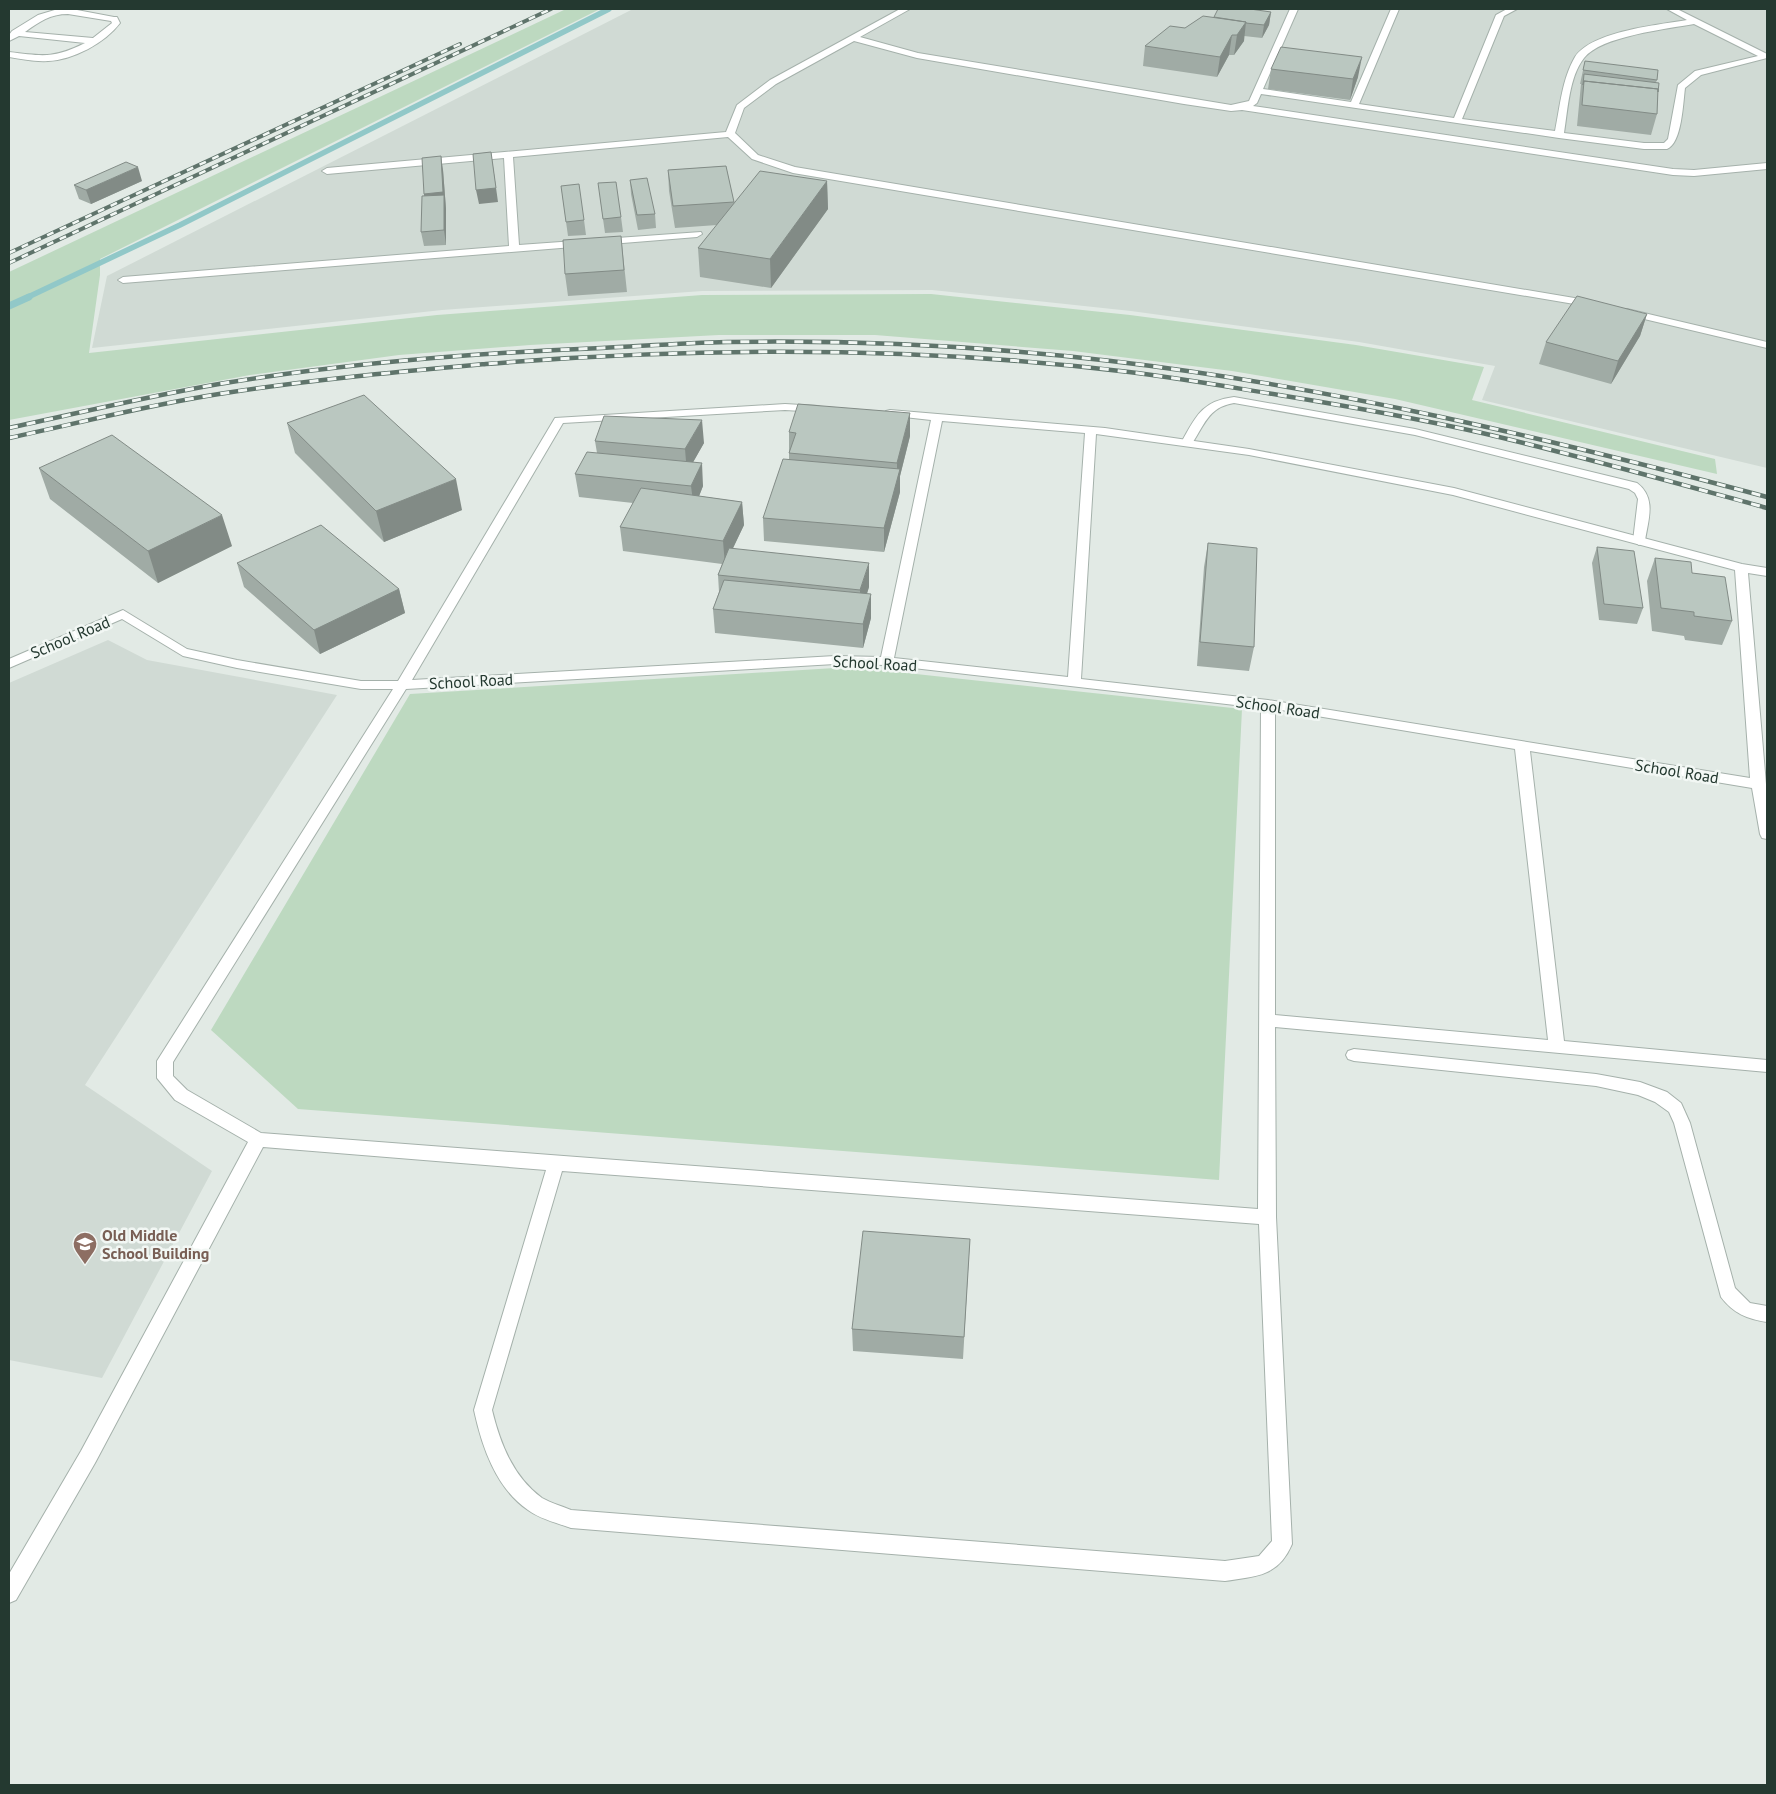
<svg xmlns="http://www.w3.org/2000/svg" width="1776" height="1794" viewBox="0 0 1776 1794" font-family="'PT Sans',sans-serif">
	<rect width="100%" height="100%" fill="#e2eae5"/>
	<path fill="#d0dad4" d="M633,9H1767V468L1482,400L1495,366L1359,342L1131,311L932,290L702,291L442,310L92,348L107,276Z
		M108,640L147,660L337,695L85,1085L212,1171L102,1378L9,1360V683Z"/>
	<path fill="#bdd9c0" d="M566,9H600L100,259V275L89,353L437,315L702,295L931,294L1130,315L1356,345L1484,367L1472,400L1715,459L1717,474L1395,399L1232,371L1073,351L875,335H719L530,345L399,355L250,375L9,420V272Z
		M851,667L1242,709L1219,1180L298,1109L211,1030L410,694Z"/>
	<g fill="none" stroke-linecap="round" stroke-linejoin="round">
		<path stroke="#91c8c8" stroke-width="5.5" d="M26,298L180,225L609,9"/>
		<path stroke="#91c8c8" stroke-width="7" d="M9,306L29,297"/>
		<defs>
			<path id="service" d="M900,9H910L860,37L918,53L1231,105L1249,101L1290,9H1298L1263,89L1351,102L1391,9H1399L1359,104L1454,118L1496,15L1507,9H1517L1504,16L1462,119L1555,131C1560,107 1562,79 1575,57C1592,31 1658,25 1687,20L1667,9H1677L1767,54V58L1701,75L1685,88C1683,103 1682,143 1667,149H1644L1559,138L1261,94L1257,103L1253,106L1673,169L1694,170L1767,163V169L1694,176L1673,175L1242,110L1231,111L1184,104L917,58L854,41L776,84L744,108L735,133L758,155L795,167L1592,301L1597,304L1592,307L793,173L752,159L728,137L513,157L519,245L701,232L702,234L697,237L123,283L118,280L123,277L509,246L504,158L327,174L322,171L327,168L726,132L737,105L770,80ZM1694,24L1758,56L1695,71L1678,85L1668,139L1664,143H1644L1564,133C1568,109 1569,77 1584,58C1601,36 1667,29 1694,24Z
				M1627,309L1767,342V348L1623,314L1622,312L1623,310Z
				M1234,397L1415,429L1637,483C1657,498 1648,520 1645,541L1639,545L1633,541L1638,499L1635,493L1629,489L1415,435L1234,403C1208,407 1204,426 1191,445H1183L1181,443C1196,416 1202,401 1234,397Z
				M1354,1049L1596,1074L1640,1082L1667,1092L1681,1103L1690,1123L1735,1288L1750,1303L1767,1306V1322C1747,1319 1733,1313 1721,1297L1674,1123L1669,1112L1655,1102L1638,1095L1596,1086L1354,1061L1348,1059L1346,1055L1348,1051Z"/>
			<path id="minor" d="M58,9L77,10L114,17H117L120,23C105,43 73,60 48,61C35,62 22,59 9,57V52C43,56 53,59 85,43L19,36L9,41V35L12,31L38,15ZM68,14L111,21L112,23L93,38L25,32C39,22 50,14 68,14Z
				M785,404L818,406L824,409L818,412L785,410L563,423L412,680L835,656L881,657L931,420L886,415L884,413L886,411L890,410L1105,428L1249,449L1454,488L1742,564L1767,568V576L1748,573L1767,796V839L1762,838L1760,834L1752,788L1530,751L1564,1041L1767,1060V1072L1275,1027L1276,1217L1292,1544C1278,1577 1256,1576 1225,1581L571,1528C557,1523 540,1519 528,1510C496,1488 482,1447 474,1410L546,1170L263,1147L95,1463L16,1600L9,1603V1574L81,1451L248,1142L175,1100L157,1078V1061L393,689H361L237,668L183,656L122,619L9,668V659L123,610L187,649L237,660L361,681H398L555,418ZM942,421L1085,433L1068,677L894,658ZM1096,434L1249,455L1453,495L1735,570L1750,778L1268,700L1081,679ZM835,664L887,665L1261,708L1258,1209L261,1133L187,1090L173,1076V1062L406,689ZM1275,709L1515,749L1548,1040L1275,1015ZM562,1171L1259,1224L1272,1541L1259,1556L1225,1561L571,1510C562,1506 551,1503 542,1498C513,1477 500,1443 492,1410Z"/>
		</defs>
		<use href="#service" stroke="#a5b1ab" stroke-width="2"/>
		<use href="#minor" stroke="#a5b1ab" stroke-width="2"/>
		<use href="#service" fill="#fff" fill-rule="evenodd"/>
		<use href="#minor" fill="#fff" fill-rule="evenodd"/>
		<defs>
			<path id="rail-far1" d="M9,253L460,44
				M9,263L551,9"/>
			<path id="rail" d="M9,428C79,413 149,396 219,384C346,363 474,353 602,348C643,346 685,343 727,342C855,340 984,346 1111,361C1333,387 1551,439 1767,497
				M9,438C79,423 148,405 219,394C307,380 397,372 486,364C699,347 916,346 1129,372C1179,378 1229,387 1279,395C1347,406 1415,418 1482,433C1577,455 1672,482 1767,508"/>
		</defs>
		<use href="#rail-far1" stroke="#5f746b" stroke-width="4"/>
		<use href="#rail" stroke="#5f746b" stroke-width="4.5"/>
		<use href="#rail-far1" stroke="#f2f7f4" stroke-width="2.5" stroke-dasharray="7" stroke-linecap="butt"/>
		<use href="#rail" stroke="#f2f7f4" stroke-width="3" stroke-dasharray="9" stroke-linecap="butt"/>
	</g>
	<path fill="#a0aba5" d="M1271,12L1269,25L1262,38L1244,36V41L1234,55H1229L1217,77L1143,66L1145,46L1185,28Z
		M1585,61L1657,80L1656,82L1658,92L1657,114L1651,135L1577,126L1581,84H1580Z
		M1271,69L1358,77L1350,100L1268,89Z
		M726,166L734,203L827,181L828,209L771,288L700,277L698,248L717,225L675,228L669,191L668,170Z
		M443,170L446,209V245L424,246L421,232L424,194Z
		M630,180L655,214L656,228L638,230L631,194Z
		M142,181L91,204L79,199L74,185Z
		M561,186L584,220L586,235L568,236Z
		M600,198L621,217L623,232L605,233Z
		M621,236L627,292L568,296L565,274Z
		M1647,314L1640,336L1611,384L1539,364L1546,342Z
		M287,423L462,510L384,542L295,453Z
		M789,432L910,436L900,476V492L884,552L764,541L763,518L789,459Z
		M595,441L704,443L693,462L703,486L699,496L742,502L744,525L733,548L869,587L867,594L871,618L863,648L715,633L713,609L719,592L718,575L722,564L623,551L620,527L633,503L579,497L575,474L597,453Z
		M39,468L232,546L158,583L50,499Z
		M1208,543L1254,647L1249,671L1197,666L1204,567Z
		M1597,547L1643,608L1637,624L1599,620L1592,563Z
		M1655,558L1692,573L1732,621L1722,645L1685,640L1684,636L1652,631L1647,581Z
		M237,563L399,589L405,613L320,654L244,587Z
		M970,1239L963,1359L853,1351L852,1329Z"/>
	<path fill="#828b86" d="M1271,12L1269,25L1262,38L1264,25Z
		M1246,22L1244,41L1234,55L1237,35Z
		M1232,35L1229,55L1217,77L1220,57Z
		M1362,57L1358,77L1350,100L1353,79Z
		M491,152L498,202L479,204L476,190Z
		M441,156L443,170L446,209V245L444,230L426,208L424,194Z
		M138,167L142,181L91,204L86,190Z
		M827,181L828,209L771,288L770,259Z
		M1647,314L1640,336L1611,384L1618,361Z
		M910,413V436L900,476V492L884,552V528L897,478V463Z
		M702,420L704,443L687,473L685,449Z
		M702,463L703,486L694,509L691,486Z
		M456,479L462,510L384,542L376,511Z
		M742,502L744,525L725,565L723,541Z
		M222,515L232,546L158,583L148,551Z
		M869,563V587L860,614V590Z
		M399,589L405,613L320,654L314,630Z
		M871,594V618L863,648V624Z"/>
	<path fill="#bac7c0" stroke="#828b86" d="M1218,9H1250L1271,12L1264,25L1246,23V22L1214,17Z
		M1203,16L1246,22L1237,35H1232L1220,57L1145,46L1170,26L1185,28Z
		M1281,47L1362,57L1353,79L1271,69Z
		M1585,61L1658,70L1657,80L1583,70Z
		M1584,74L1659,83L1658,92V89L1584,81L1583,85Z
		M1584,81L1658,89L1657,114L1582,105Z
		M491,152L496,188L476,190L473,154Z
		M441,156L443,192L424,194L422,158Z
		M126,162L138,167L86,190L74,185Z
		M726,166L734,202L673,206L668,170Z
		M760,171L827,181L770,259L698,248Z
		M647,178L655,214L637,215L630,180Z
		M616,182L621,217L603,219L598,183Z
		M579,184L584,220L566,222L561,186Z
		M444,195V230L421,232L422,196Z
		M621,236L624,270L565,274L563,240Z
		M1577,296L1647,314L1618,361L1546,342Z
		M364,395L456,479L376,511L287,423Z
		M798,404L910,413L897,463L789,453L796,433L789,432Z
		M604,416L702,420L685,449L595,441Z
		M112,435L222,515L148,551L39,468Z
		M587,452L702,463L691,486L575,474Z
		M783,459L900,469L884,528L763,518Z
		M641,488L742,502L723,541L620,527Z
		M321,525L399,589L314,630L237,563Z
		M1208,543L1257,548L1254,647L1200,642Z
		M1597,547L1634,551L1643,608L1604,604Z
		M729,548L869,563L860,590L718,575Z
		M1655,558L1691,562L1692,573L1725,577L1732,621L1694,616V612L1661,608Z
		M724,580L871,594L863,624L713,609Z
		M863,1231L970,1239L964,1337L852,1329Z"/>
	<defs>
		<symbol id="school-pin" viewBox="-11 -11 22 30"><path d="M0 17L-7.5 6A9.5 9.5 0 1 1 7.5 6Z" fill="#8d6e63" stroke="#f2f7f4"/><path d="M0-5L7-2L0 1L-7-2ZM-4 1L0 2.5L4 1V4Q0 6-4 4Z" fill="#fff"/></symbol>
	</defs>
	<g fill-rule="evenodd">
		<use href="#school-pin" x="71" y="1230" width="28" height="38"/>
	</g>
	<g text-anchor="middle" stroke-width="5" stroke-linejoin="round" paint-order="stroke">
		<g font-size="16" fill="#243930" stroke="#f2f7f4">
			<text transform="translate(70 637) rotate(-23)" y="6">School Road</text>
			<text transform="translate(875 663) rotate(3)" y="6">School Road</text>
			<text transform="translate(471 681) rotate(-3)" y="6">School Road</text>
			<text transform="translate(1278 707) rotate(8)" y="6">School Road</text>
			<text transform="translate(1677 771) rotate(9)" y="6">School Road</text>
		</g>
		<g font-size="16" font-weight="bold" fill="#785e54" stroke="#f2f7f4" text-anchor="start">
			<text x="102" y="1241">Old Middle<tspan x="102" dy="18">School Building</tspan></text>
		</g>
	</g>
	<rect width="1776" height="1794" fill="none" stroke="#243930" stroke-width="20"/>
</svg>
